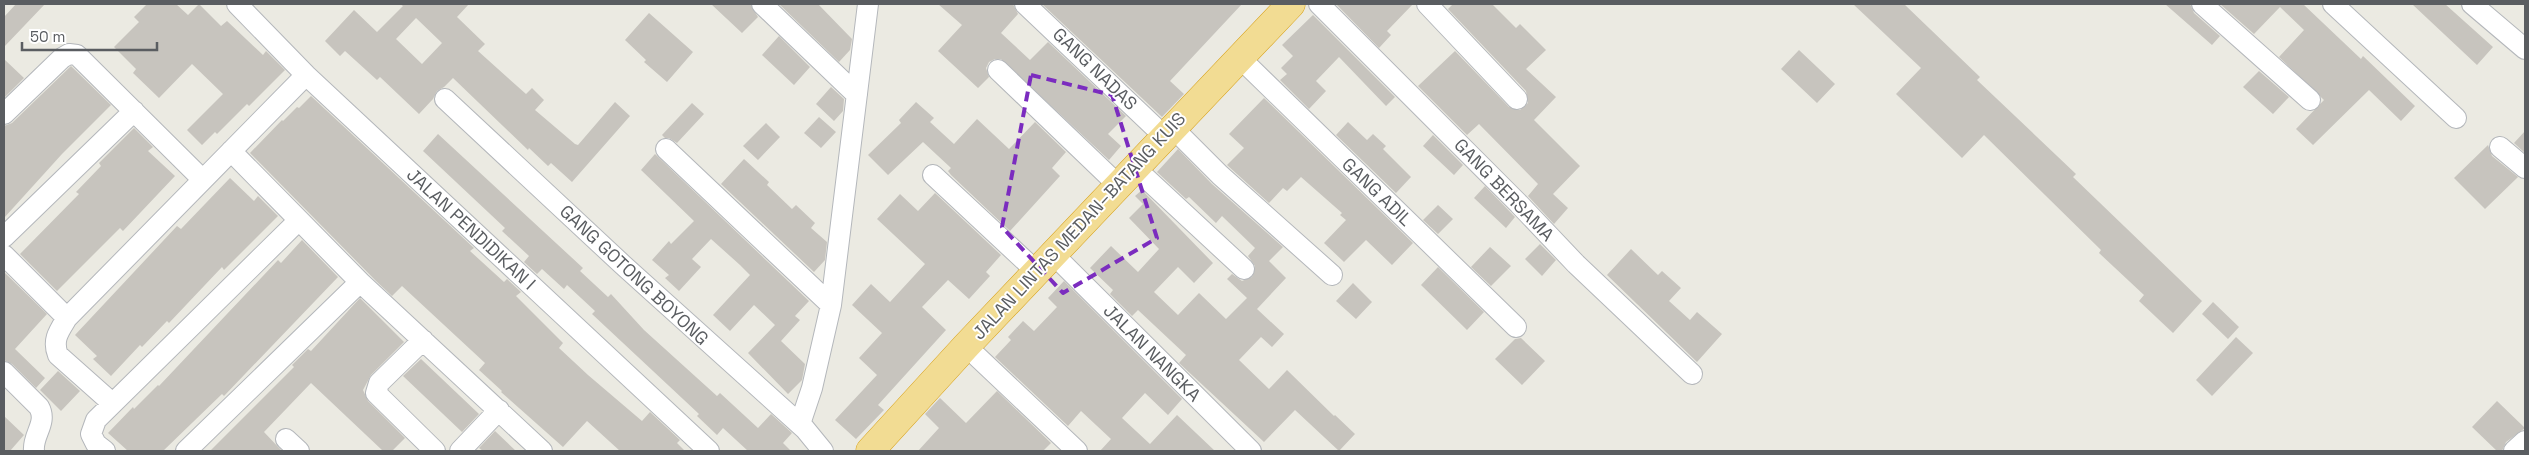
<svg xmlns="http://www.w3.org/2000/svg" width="2529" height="455" viewBox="0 0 2529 455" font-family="'Space Grotesk',sans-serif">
	<rect width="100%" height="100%" fill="#ebeae2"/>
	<path fill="#c7c4be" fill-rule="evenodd" d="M16,4H45L4,47V17Z
		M147,4H176L188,15L199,4L221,26L227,21L263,55L266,51L285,70L249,106L247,104L217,134L215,132L202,145L187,130L223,94L192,64L159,98L133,73L136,69L114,47L139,22L134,17Z
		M400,4H469L457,17L485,44L478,51L526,94L532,88L544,100L535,110L575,144L578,145L615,102L630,116L572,182L551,163L548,166L529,148L528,150L453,78L444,87L437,91L433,99L419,114L380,77L377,80L345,51L340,56L325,41L354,10L377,32L403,6ZM416,18L442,43L422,64L396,39Z
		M711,4H750L758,17L742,33Z
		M779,4H818L852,39L850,50L839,62Z
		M938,4H1013L1018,14L1001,33L1030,60L1048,42L1126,116L1108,134L1121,146L1109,160L1001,59H995L989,62L986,68L989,77L978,88L938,51L962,25Z
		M1042,4H1242L1170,81L1184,94L1162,117Z
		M1336,4H1413L1387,31L1391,35L1379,48Z
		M1453,4H1492L1516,28L1520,24L1546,50L1526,69L1556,97L1534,120L1580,166L1553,194L1568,208L1554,224L1528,196L1538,184L1479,124L1467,135L1418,86L1455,51L1509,107L1520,110L1528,103L1526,91L1448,9Z
		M1853,4H1904L1980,77L1977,80L2076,174L2073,177L2202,301L2173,333L2139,301L2144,295L2099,253L2101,250L1984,135L1962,158L1896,94L1921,68Z
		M2165,4H2190L2194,13L2220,36L2212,45Z
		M2220,4H2303L2361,59L2363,56L2415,106L2401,121L2369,90L2313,145L2296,129L2324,100L2279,57L2304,30L2280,7L2254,34Z
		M2412,4H2445L2493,47L2477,65Z
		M649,13L693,52L667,82L644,62L646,60L625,40Z
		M1313,15L1395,97L1386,106L1339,57L1316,81L1326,91L1309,109L1280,80L1287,74L1281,68L1293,56L1282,45Z
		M779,36L810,67L794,85L762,55Z
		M1799,50L1835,84L1817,103L1781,69Z
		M4,59L24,78L4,98Z
		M71,66L111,105L62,154L4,218V126L12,123Z
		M2259,71L2289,97L2273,114L2243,87Z
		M831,87L844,99L843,111L834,121L816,104Z
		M311,96L474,248L470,251L504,282L507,279L521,292L516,296L563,343L559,348L588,375L642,421L650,412L680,440L677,443L685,451H620L587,421L563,447L501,392L502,391L479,370L485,363L402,286L392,296L376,281L250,153L282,120L283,121L297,107L299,108Z
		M1264,98L1413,243L1392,265L1366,240L1344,262L1324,243L1346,220L1340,215L1342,213L1301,177L1287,191L1283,188L1269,203L1227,165L1244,148L1229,134Z
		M916,102L934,118L930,122L954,144L977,119L1009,149L1035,122L1066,152L1052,168L1060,176L1010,231L951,175L948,171L951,168L923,142L888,175L868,155L901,123L899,120Z
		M692,103L704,114L677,143L669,138H665L662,135Z
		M819,117L836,132L821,148L804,133Z
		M1348,122L1367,140L1373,134L1386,146L1383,149L1411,177L1396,193L1336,135Z
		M766,123L780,137L758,160L743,146Z
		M134,128L153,147L148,151L175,176L123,231L120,228L57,291L20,254L79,194L76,192L101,166L99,163Z
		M2525,131V153L2514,143Z
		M438,134L583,268L580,271L608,297L611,294L644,330L717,396L720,393L758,428L771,414L792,433L783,443L791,451H748L723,428L717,435L697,416L699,414L592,314L595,311L567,285L564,289L542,269L537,274L524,262L529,256L502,231L505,228L423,151Z
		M1433,135L1463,165L1454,175L1423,146Z
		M2488,145L2492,156L2518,177L2485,209L2454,178Z
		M1178,149L1212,184L1283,247L1269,261L1286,278L1257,309L1284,334L1272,347L1261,337L1239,360L1269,389L1287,370L1334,416L1335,415L1355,434L1339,451L1295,410L1264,442L1179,363L1186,355L1138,310L1132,316L1110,294L1113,290L1090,268L1111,246L1138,272L1159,249L1129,218L1143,204L1135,196L1142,190L1213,263L1194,283L1178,267L1154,292L1178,315L1199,293L1226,319L1247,298L1227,279L1232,274L1242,281L1252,277L1255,266L1248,256L1255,248L1222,216L1216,223L1189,197L1186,199L1157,172Z
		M655,154L809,301L795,316L800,320L781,341L805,364L802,380L788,394L748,353L775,325L754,305L730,331L713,315L750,275L740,265L711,239L692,259L701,267L679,291L665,278L669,275L652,260L669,241L671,244L694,221L641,170Z
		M744,159L769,182L767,185L792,209L796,205L815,223L811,228L827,242L825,260L814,272L721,184Z
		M230,178L254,201L258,196L278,216L224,270L222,267L169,323L167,321L142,347L140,345L111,376L93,359L97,356L75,335L177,226L181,229Z
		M1485,186L1515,217L1506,228L1474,198Z
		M935,193L1001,255L986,272L990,276L969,299L948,280L922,307L946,330L878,405L884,410L856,439L835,420L877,375L859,358L882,333L852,305L871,284L890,302L925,264L877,219L900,194L918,211Z
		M1438,205L1453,219L1438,234L1423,220Z
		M302,240L338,277L224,396L222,394L163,451H128L108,433L133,407L134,409L158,385L159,386L278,260L281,263Z
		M1540,244L1556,260L1542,276L1525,259Z
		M1490,247L1511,266L1491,286L1471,267Z
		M1631,249L1658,275L1662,271L1681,288L1669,301L1690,320L1697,312L1722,334L1697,362L1607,275Z
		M1438,267L1484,312L1467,330L1421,285Z
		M4,272L47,314L15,349L45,378L36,388L12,364L4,360Z
		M1064,281L1182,399L1168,415L1145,393L1122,418L1150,444L1177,415L1215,451H1100L1111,439L1081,411L1068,426L995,357L1011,340L1008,337L1023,321L1034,331L1057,307L1048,298Z
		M1353,283L1372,302L1356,319L1336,301Z
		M360,298L404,342L371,375L363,390L368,401L405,438L392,451H383L311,383L264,432L282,451H210L294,367L292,365L308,349L311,351Z
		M2213,302L2239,327L2228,339L2202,314Z
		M2236,337L2253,353L2212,396L2196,380Z
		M1521,338L1545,361L1522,385L1495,359L1515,339Z
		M421,359L479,414L462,432L403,376Z
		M58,371L80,391L61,411L40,390Z
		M997,391L1051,443L1043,451H918L939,428L925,414L940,398L966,423Z
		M2497,401L2525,428L2506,442L2502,451H2497L2472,427Z
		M4,416L24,435L10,451H4Z
		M495,431L516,451H483L479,448Z"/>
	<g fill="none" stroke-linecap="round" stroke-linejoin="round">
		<defs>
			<path id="street" d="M237,4L306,75L709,451
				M762,4L857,95
				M1025,4L1164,136
				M1319,4L1519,204L1576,264L1692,374
				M1427,4L1517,99
				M2202,4L2310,100
				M2333,4L2456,118
				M2472,4L2525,49
				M1239,57L1516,327
				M998,70L1118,185
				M445,99L623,265L805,429L823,451
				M4,114L62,58L69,54L77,55L202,179
				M1173,128L1220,175L1332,275
				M2500,147L2525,168
				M666,149L831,305
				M231,151L360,282L542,451
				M1134,167L1244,269
				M933,175L1037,272
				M4,237L134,111
				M1053,254L1251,451
				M4,255L67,318
				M423,340L379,383L376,393L435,451
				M966,346L1077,451
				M4,372L39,407C48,423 32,435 34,451
				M112,403L58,355C52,340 59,331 67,318L306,75
				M800,424L812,388L831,305L868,4
				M286,439L299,451
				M105,451L96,444L91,434L96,420L298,221
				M186,451L360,282
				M460,451L499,410
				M2514,451L2525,441"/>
			<path id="highway" d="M870,451L966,346L1291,4"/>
		</defs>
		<use href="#street" stroke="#b4b7bb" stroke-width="22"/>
		<use href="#highway" stroke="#d7a017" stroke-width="29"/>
		<use href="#street" stroke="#fff" stroke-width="20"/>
		<use href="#highway" stroke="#f2dc93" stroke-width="28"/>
	</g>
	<path fill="none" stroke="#7b2cbf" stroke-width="4" stroke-dasharray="10 6" stroke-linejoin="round" d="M1031,75L1112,95L1157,238L1063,293L1002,227Z"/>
	<g text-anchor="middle" stroke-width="4" stroke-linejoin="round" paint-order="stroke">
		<g font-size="18" fill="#5a5d61" stroke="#fff">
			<text transform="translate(1095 69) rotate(44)" y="6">GANG NADAS</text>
			<text transform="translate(1504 190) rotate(46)" y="6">GANG BERSAMA</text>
			<text transform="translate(1377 192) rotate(44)" y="6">GANG ADIL</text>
			<text transform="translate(1079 226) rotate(-47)" y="6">JALAN LINTAS MEDAN–BATANG KUIS</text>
			<text transform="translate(471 229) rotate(43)" y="6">JALAN PENDIDIKAN I</text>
			<text transform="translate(634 275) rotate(43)" y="6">GANG GOTONG BOYONG</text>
			<text transform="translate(1152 353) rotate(45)" y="6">JALAN NANGKA</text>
		</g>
	</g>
	<rect width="2529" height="455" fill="none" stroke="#5a5d61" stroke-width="10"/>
	<path d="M22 42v8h135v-8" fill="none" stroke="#5a5d61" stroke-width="2.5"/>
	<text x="30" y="42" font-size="15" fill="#5a5d61" stroke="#ffffff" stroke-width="4" paint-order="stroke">50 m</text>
</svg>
